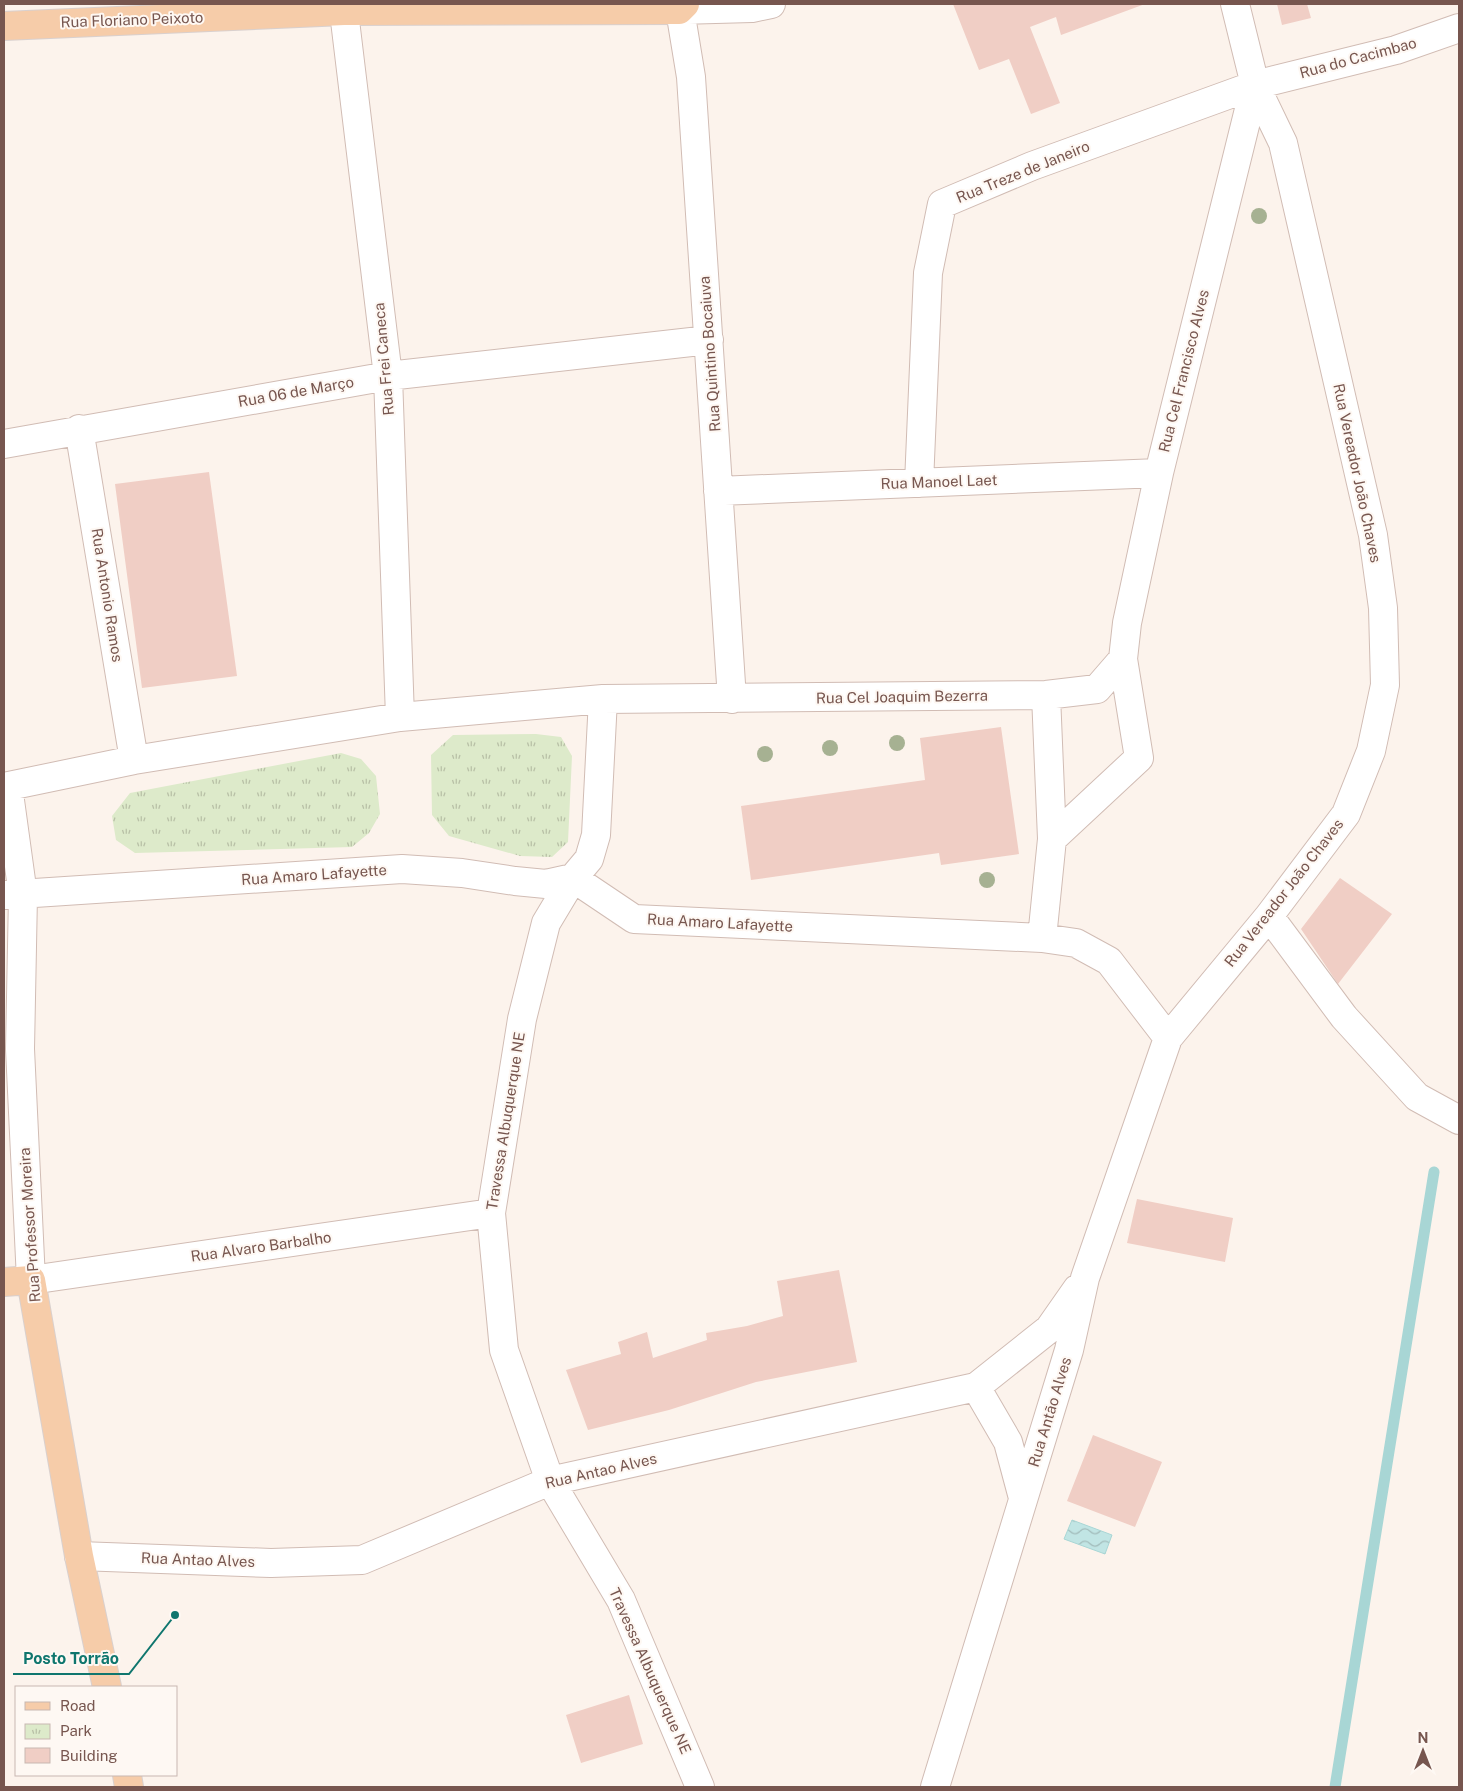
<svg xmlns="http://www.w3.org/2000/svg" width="1463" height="1791" viewBox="0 0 1463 1791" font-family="'Public Sans',sans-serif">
	<defs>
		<pattern id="park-tufts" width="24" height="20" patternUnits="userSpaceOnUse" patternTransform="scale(1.25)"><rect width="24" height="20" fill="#ddeaca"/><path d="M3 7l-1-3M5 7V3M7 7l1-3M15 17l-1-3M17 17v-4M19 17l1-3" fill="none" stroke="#b8c0a6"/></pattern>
		<pattern id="water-waves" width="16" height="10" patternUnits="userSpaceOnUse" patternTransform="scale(1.25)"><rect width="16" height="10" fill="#c1e5e4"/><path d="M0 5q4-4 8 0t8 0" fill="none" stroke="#a2bcbb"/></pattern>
	</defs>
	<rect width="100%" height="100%" fill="#fcf3ec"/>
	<path fill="url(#park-tufts)" d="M536,734L561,737L572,756L568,842L552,857L520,856L449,836L432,815L431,755L453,735Z
		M341,753L361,759L376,776L380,814L369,833L352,847L135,853L116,840L112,816L130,793Z"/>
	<path fill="url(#water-waves)" stroke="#a8d6d5" d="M1072,1520L1112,1535L1105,1554L1064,1539Z"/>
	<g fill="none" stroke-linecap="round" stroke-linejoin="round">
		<path stroke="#a8d6d5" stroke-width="11" d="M1335,1787L1434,1172"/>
	</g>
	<path fill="#f0cec5" d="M953,4H1145L1061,35L1056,17L1030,27L1060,103L1031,114L1009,59L979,70Z
		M1277,4H1307L1311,18L1282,25Z
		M209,472L237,676L142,688L115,484Z
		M1001,727L1019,854L941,865L939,853L751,880L741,806L925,780L920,738Z
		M1340,878L1392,914L1338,984L1301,929Z
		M1137,1199L1233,1218L1225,1262L1127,1243Z
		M839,1270L857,1362L756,1382L669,1410L588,1430L566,1370L621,1354L618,1342L647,1332L653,1358L707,1340L706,1333L747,1326L783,1316L777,1281Z
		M1093,1435L1162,1462L1135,1527L1067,1501Z
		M629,1695L643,1744L581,1763L566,1715Z"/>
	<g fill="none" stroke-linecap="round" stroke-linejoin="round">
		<defs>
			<path id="minor" d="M343,4L388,376L400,717
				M679,4L691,77L732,699
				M679,10L752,8L771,4
				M79,429L134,760
				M4,444L388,376L709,340
				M919,483L928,273L942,204L1032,166L1255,85L1396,50L1459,28
				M718,491L1159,473
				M603,699L596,835L589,859L573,878L546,923L522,1019L491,1213L504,1350L550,1481L621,1600L700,1787
				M8,786L23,895L20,1049L31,1280L491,1213
				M4,787L134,760L400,717L603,699L1046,695L1097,689L1123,659
				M1052,839L1139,758L1123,659L1127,623L1159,473L1255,85
				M4,895L402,869L462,873L515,881L546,884L573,878L634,919L1042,938L1076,943L1109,961L1168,1038
				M1269,916L1344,1017L1417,1097L1459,1120
				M1042,938L1052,839L1046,695
				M976,1387L1008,1442L1023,1498
				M79,1556L271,1563L362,1560L550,1481L976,1387L1049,1329L1077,1289
				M935,1787L1069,1350L1085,1278L1168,1038L1269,916L1346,814L1371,751L1385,685L1383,608L1373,535L1283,143L1255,85L1235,4"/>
			<path id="primary" d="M4,26L344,11L679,10L685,4
				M4,1282L31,1280L79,1556L107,1687
				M127,1775L129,1787"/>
		</defs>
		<use href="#minor" stroke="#d1bcb4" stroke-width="30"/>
		<use href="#primary" stroke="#d9d0ce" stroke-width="30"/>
		<use href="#minor" stroke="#fff" stroke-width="28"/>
		<use href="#primary" stroke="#f6cca9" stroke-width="28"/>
	</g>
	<g fill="#a6b192">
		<circle cx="1259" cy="216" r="8"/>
		<circle cx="897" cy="743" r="8"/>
		<circle cx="830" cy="748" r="8"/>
		<circle cx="765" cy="754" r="8"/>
		<circle cx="987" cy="880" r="8"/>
	</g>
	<g text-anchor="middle" stroke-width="4" stroke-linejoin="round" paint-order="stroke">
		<g font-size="15" fill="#77564f" stroke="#fef8f3">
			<text transform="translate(132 20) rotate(-2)" y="5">Rua Floriano Peixoto</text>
			<text transform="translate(1358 58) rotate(-15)" y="5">Rua do Cacimbao</text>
			<text transform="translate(1023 172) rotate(-22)" y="5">Rua Treze de Janeiro</text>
			<text transform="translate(710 354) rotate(-94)" y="5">Rua Quintino Bocaiuva</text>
			<text transform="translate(384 359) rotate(-95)" y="5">Rua Frei Caneca</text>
			<text transform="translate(1184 371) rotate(-76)" y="5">Rua Cel Francisco Alves</text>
			<text transform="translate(296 392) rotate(-10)" y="5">Rua 06 de Março</text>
			<text transform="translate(1357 473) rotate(78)" y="5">Rua Vereador João Chaves</text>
			<text transform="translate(939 482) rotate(-2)" y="5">Rua Manoel Laet</text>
			<text transform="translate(107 595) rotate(81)" y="5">Rua Antonio Ramos</text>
			<text transform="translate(902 697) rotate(-1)" y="5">Rua Cel Joaquim Bezerra</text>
			<text transform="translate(314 875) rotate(-4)" y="5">Rua Amaro Lafayette</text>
			<text transform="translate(1284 893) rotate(-52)" y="5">Rua Vereador João Chaves</text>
			<text transform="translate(720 923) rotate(3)" y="5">Rua Amaro Lafayette</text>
			<text transform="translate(506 1121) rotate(-81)" y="5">Travessa Albuquerque NE</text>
			<text transform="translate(30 1225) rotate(-94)" y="5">Rua Professor Moreira</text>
			<text transform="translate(261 1247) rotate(-8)" y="5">Rua Alvaro Barbalho</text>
			<text transform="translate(1050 1412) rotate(-73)" y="5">Rua Antão Alves</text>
			<text transform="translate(601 1471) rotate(-13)" y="5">Rua Antao Alves</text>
			<text transform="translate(198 1560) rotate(2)" y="5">Rua Antao Alves</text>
			<text transform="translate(650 1671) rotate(66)" y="5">Travessa Albuquerque NE</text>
		</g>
	</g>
	<path fill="none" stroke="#0f766e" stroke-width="2" d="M175 1615L129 1674H13"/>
	<circle fill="#0f766e" stroke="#fef8f3" stroke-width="2" cx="175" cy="1615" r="5"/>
	<g font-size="16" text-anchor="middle" font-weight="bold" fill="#0f766e" stroke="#fef8f3" stroke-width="4" stroke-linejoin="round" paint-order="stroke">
		<text x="71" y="1664">Posto Torrão</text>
	</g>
	<rect width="1463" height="1791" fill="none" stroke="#77564f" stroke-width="10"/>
	<rect x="15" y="1686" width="162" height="90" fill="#fef8f3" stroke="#c8b7b1"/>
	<rect x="25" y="1702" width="25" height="8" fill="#f6cca9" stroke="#c8b7b1"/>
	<text x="60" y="1711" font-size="15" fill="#77564f">Road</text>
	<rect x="25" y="1724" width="25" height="15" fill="url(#park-tufts)" stroke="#c8b7b1"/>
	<text x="60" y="1736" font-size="15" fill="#77564f">Park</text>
	<rect x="25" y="1748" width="25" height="15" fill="#f0cec5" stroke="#c8b7b1"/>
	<text x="60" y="1761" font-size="15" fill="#77564f">Building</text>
	<g transform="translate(1423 1751)" stroke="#fef8f3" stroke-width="4" paint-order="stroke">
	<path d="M0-4L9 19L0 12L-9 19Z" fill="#77564f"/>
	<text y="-8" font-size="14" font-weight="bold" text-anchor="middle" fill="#77564f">N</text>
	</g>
</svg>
